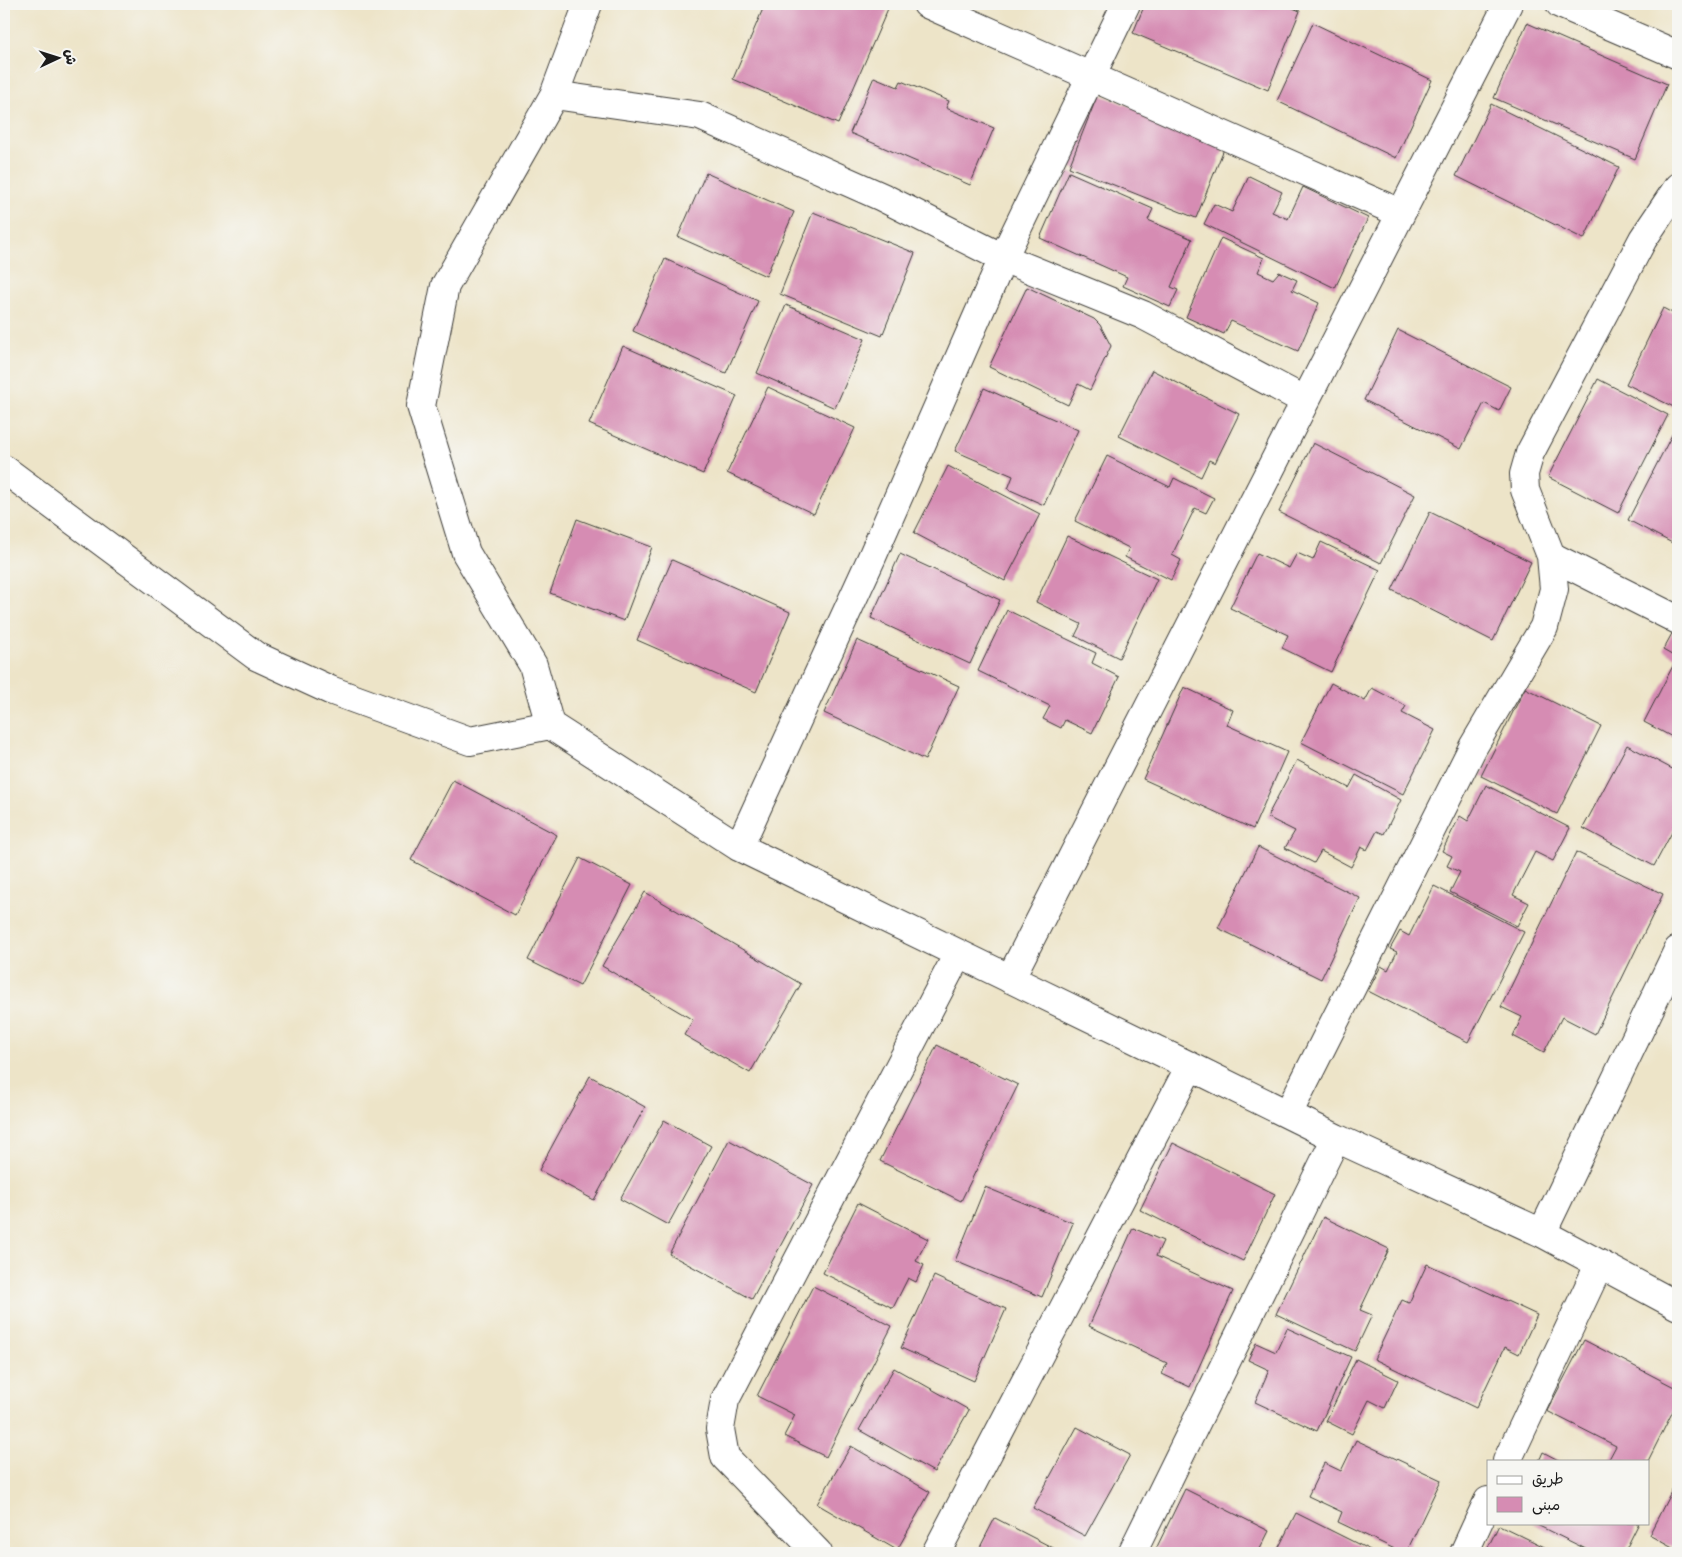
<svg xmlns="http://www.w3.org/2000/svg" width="1682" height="1557" viewBox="0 0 1682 1557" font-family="Mynerve,'Playpen Sans Arabic',sans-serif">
	<rect width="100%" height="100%" fill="#f6f6f2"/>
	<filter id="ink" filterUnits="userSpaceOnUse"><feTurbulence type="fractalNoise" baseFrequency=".02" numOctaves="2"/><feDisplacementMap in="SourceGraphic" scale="10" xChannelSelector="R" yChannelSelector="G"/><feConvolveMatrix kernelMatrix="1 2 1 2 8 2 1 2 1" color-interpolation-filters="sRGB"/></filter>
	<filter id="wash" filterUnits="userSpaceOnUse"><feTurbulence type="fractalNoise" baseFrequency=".0096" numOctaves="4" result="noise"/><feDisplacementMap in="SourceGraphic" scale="20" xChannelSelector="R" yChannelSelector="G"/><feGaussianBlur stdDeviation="1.12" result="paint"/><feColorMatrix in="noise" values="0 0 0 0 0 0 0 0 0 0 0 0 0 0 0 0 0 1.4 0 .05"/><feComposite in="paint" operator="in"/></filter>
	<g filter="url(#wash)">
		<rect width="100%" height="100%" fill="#ede4c8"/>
		<g id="blocks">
			<path fill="#d68cb3" d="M765,4H890L838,124L733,79Z
				M1145,4H1283L1300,11L1268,90L1133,33Z
				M1313,23L1432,80L1396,158L1277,101Z
				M1527,23L1667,84L1635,159L1494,98Z
				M874,77L898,87L901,81L949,101L946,108L994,128L970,185L850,133Z
				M1098,94L1226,144L1196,218L1069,167Z
				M1491,104L1619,167L1584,239L1456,176Z
				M1069,172L1153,209L1148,220L1192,239L1171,287L1178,290L1170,307L1123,286L1127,277L1040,238Z
				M706,173L794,212L766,276L678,237Z
				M1249,176L1282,192L1272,212L1288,219L1303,187L1368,218L1335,288L1204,224L1214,204L1232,212Z
				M813,212L915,253L882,336L780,294Z
				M1221,238L1264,258L1258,272L1273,279L1279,272L1297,280L1292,290L1319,303L1298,351L1231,321L1224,334L1186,317Z
				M665,259L758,301L726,373L633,331Z
				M1027,287L1094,319L1100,325L1111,346L1090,390L1078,384L1068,405L989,367Z
				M786,305L865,339L835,408L757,373Z
				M1663,308L1678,316V409L1626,384Z
				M1398,330L1511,387L1499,411L1484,403L1461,449L1364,400Z
				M623,346L737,396L703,474L589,424Z
				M1152,370L1239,414L1215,463L1209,460L1201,477L1119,436Z
				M1598,379L1668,415L1618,513L1548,477Z
				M768,387L855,428L814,514L727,473Z
				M984,388L1078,430L1044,505L1008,489L1013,476L955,451Z
				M1678,423V546L1628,520Z
				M1313,443L1415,495L1381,563L1279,512Z
				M1107,456L1170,487L1174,478L1214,498L1206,513L1195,508L1172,555L1181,560L1171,580L1125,557L1129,548L1075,521Z
				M948,466L1040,514L1005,581L914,533Z
				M1430,512L1531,562L1493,641L1392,590Z
				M577,519L652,547L624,621L550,593Z
				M1067,536L1157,579L1119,658L1075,636L1081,624L1036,602Z
				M1321,542L1380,570L1331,672L1282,648L1288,635L1230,608L1257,553L1289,568L1297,553L1313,560Z
				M900,554L1000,600L970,664L871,618Z
				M672,560L790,612L756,692L637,640Z
				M1007,610L1096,653L1092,663L1119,677L1092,733L1065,720L1061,728L1043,719L1050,706L978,671Z
				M1675,628L1678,629V740L1644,722L1677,658L1663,650Z
				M857,640L959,686L925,760L824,713Z
				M1331,683L1365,701L1372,688L1406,706L1402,713L1435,730L1403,794L1301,742Z
				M1184,687L1233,710L1227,725L1287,752L1253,829L1143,779Z
				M1525,688L1601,726L1557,814L1481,776Z
				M1627,745L1678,772V821L1654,866L1583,828Z
				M1297,760L1349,788L1356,775L1401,800L1384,834L1377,831L1367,850L1361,847L1351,867L1321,851L1314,863L1285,848L1295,831L1267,817Z
				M453,780L557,835L515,915L411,860Z
				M1486,785L1570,828L1553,861L1535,852L1513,895L1529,903L1517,926L1450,892L1460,872L1447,866L1452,856L1442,851L1460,816L1468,821Z
				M1258,847L1360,898L1321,979L1218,928Z
				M1576,852L1663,894L1595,1034L1562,1017L1544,1052L1513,1036L1522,1017L1501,1007Z
				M580,858L632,885L580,986L528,960Z
				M1434,886L1524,932L1468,1042L1368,991L1381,966L1388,970L1397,952L1390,949L1400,931L1409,936Z
				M645,892L801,984L750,1073L684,1035L693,1020L602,966Z
				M937,1045L1018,1085L961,1201L880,1161Z
				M590,1076L645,1107L594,1200L539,1170Z
				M664,1120L711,1146L668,1225L620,1199Z
				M729,1140L813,1185L752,1299L669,1254Z
				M1173,1143L1275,1194L1243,1261L1140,1210Z
				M985,1187L1073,1223L1042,1297L955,1261Z
				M858,1203L928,1239L916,1261L924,1265L916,1282L908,1278L893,1308L823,1273Z
				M1323,1217L1389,1249L1360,1310L1372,1315L1355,1351L1276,1314Z
				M1133,1228L1163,1241L1156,1256L1233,1291L1190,1387L1162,1374L1167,1363L1089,1326Z
				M1427,1264L1537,1315L1519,1354L1505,1347L1476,1408L1374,1359L1402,1300L1409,1303Z
				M934,1276L1006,1309L974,1381L901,1348Z
				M813,1286L892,1326L826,1457L784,1436L795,1415L757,1396Z
				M1287,1328L1351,1357L1317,1431L1255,1402L1269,1370L1248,1360L1256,1343L1276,1352Z
				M1584,1340L1678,1389V1401L1648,1461H1613L1609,1459L1616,1446L1547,1411Z
				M1356,1359L1398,1380L1385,1408L1369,1400L1352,1434L1326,1421Z
				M894,1368L969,1410L934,1472L859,1430Z
				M1077,1427L1130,1455L1085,1536L1033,1508Z
				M1356,1440L1441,1480L1406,1553H1403L1338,1522L1342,1512L1308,1496L1324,1463L1341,1471Z
				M851,1446L930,1492L897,1550L817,1504Z
				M1543,1452L1560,1461H1539Z
				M1678,1478V1551L1649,1535Z
				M1185,1489L1269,1531L1258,1553H1154Z
				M1296,1513L1376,1553H1276Z
				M995,1518L1063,1553H977Z
				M1533,1523H1639L1624,1553H1594Z
				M1499,1525L1557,1553H1485Z"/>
		</g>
	</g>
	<g filter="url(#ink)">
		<use href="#blocks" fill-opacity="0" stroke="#3b3a36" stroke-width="1"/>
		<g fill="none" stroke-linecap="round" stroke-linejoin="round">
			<defs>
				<path id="street" d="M927,4L1400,213
					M1560,4L1678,55
					M554,95L700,116L882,197L1003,258L1143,315L1304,400
					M4,469L256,656L330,690L470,741L550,725L739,847L1190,1066L1336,1138L1542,1233L1678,1306
					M1551,556L1678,620
					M550,725L533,665L466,553L421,406L445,286L554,95L588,4
					M739,847L872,557L1003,258L1126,4
					M1010,979L1508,4
					M1288,1114L1473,747L1544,627L1554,589L1551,556L1525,490L1524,474L1530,453L1643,239L1678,187
					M1542,1233L1678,950
					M1507,1461L1599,1265
					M818,1553L725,1457L720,1429L725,1400L958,954
					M936,1553L1190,1066
					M1132,1553L1336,1138
					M1464,1553L1488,1501"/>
			</defs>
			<use href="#street" stroke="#3b3a36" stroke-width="30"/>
			<use href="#street" stroke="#fff" stroke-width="28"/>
		</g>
	</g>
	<rect width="1682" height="1557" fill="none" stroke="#f6f6f2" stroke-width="20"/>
	<rect x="1487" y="1460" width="162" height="65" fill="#f6f6f2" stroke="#9f9f9c"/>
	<rect x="1497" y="1476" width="25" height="8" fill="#ffffff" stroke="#9f9f9c"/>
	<text x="1532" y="1484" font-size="15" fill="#1c1c1c">طريق</text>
	<rect x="1497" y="1497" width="25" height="15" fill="#d68cb3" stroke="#9f9f9c"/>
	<text x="1532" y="1510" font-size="15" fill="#1c1c1c">مبنى</text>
	<g transform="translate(58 58) rotate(86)" stroke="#f6f6f2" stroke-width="4" paint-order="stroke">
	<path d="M0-4L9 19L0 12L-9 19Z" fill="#1c1c1c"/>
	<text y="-8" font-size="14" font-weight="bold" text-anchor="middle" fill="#1c1c1c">ش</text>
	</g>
</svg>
